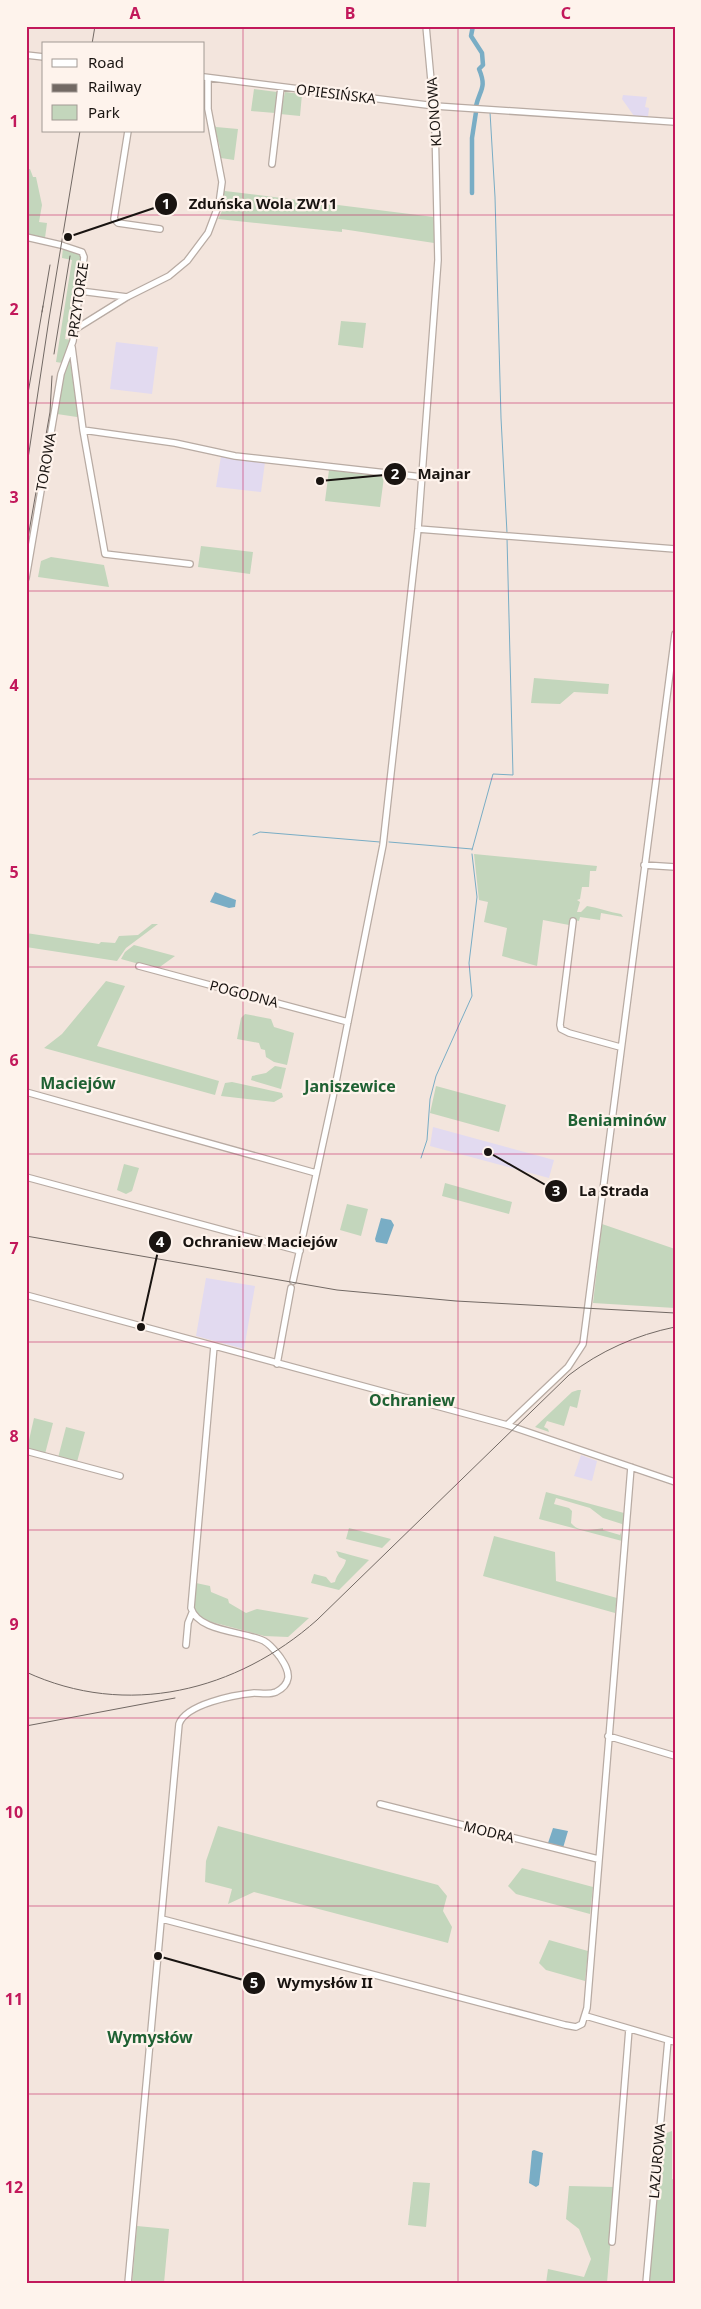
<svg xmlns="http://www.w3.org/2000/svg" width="701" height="2309" viewBox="0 0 701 2309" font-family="'Noto Sans',sans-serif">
	<rect width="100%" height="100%" fill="#f3e5dd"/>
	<path fill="#e2daf0" d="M623,95L647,97L645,107L649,108L648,117L634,116L622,99Z
		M116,342L158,347L152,394L110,389Z
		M221,456L265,462L261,492L216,487Z
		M433,1127L554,1160L549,1178L430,1146Z
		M206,1278L255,1286L244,1349L196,1336Z
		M581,1455L597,1461L592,1481L574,1476Z"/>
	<path fill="#c3d6bc" d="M254,89L277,92L275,113L251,111Z
		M285,92L302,94L300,116L280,114Z
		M213,122L216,127L238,129L234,160L221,158L219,150L220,148Z
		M26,169H30L33,177H36L42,205L39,222L47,223L45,238L26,235Z
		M225,173V191L434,217V243L342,229V232L218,219L222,211Z
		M63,247L79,253L81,258L72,324H67L65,339L71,340L62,363L56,362L72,260L62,258Z
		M341,321L366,323L363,348L338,345Z
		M70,361L78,416L77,417L57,414L63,374L68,362Z
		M329,470L384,477L380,507L325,501Z
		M201,546L253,552L250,574L198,567Z
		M51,557L104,565L109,587L38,577L41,561Z
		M534,678L609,684L608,694L574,692L560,704L531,703Z
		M474,854L597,866L596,871H590L589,887H582L580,899L577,900L580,902L577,912H581L587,906C599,908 609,912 621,914L623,917L601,913L600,920L580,917L579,921L569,919V925L543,920L537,966L502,956L507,928L484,922L488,902L479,900Z
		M152,924H158L126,948L117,961L26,947V933L99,944L101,942L115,943L119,936L138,935Z
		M134,945L175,956L157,969L121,959L125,952Z
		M106,981L125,986L97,1046L219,1081L215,1095L44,1048L62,1034Z
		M245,1014L271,1019L274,1027L294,1033L287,1065L274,1062L266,1057L265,1050L261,1049L259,1043L237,1039L241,1018Z
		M275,1066L286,1068L281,1089L251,1080L252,1076L266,1073Z
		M232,1082L282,1093L283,1097L274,1102L221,1096L225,1083Z
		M436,1086L506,1105L499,1132L430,1113Z
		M124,1164L139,1168L132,1191L126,1194L117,1190Z
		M445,1183L512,1202L509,1214L442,1196Z
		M347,1204L368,1209L361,1236L340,1230Z
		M602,1224L675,1249V1308L593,1303Z
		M578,1390H581L577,1408L570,1406L564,1426L547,1421L544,1427L548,1429L549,1432L535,1427L572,1392Z
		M34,1418L53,1423L45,1454L27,1449Z
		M66,1427L85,1432L77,1462L58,1458Z
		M546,1492L624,1513L623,1528L622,1524L603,1518L590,1508L556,1498L554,1504L569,1508L572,1511L571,1523C579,1533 592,1530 603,1528V1530L620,1535L621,1532L622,1541L539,1519Z
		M349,1528L391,1539L382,1548L346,1539Z
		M494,1536L555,1552L556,1581L617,1598L615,1613L483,1576Z
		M336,1551L369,1560L339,1590L311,1583L314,1574L326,1577L331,1583L335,1582C337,1573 344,1569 346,1560L339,1557Z
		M196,1583L210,1586L211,1592L228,1599L229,1603L246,1613L257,1609L309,1618L288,1637L264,1636L204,1620C190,1613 195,1596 196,1583Z
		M218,1826L438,1885L447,1896L443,1911L452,1927L448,1943L254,1892L228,1904L232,1889L205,1882L206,1861Z
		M522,1868L593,1887L590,1914L516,1894L508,1886Z
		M549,1940L588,1951L585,1981L546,1970L539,1963Z
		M672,2131V2179L675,2180V2283H648L661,2135Z
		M413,2182L430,2183L426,2227L408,2225Z
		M569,2186L615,2187L607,2283H546L548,2269L584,2277L591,2259L579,2229L566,2219Z
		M137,2226L169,2229L164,2283H132Z"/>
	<path fill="#79adc5" d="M215,892L236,900L235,907L229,908L210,902Z
		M381,1218L391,1220L394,1225L387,1244L376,1242L375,1239Z
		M553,1828L568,1831L563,1848L548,1843Z
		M534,2150L543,2153L539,2185L536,2187L529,2183L532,2151Z"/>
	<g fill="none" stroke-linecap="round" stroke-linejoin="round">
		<path stroke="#79adc5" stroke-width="1" d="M490,112L495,197L501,418L507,533
			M253,835L260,832L380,842
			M389,842L472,849
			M472,850L493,774L513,775L507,538
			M421,1158L427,1140L430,1099L436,1076L472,996L469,963L477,897L472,854"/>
		<path stroke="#79adc5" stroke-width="4.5" d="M473,26L471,36L482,53L483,65L479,69C487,88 480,89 476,106
			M472,193V138L476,112"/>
		<defs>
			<path id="minor" d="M26,55L44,57
				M204,77L435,106L675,122
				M128,131L114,219L118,223L160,229
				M272,164L281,87
				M26,237L61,245L82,252L84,257L73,341L61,374L26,578
				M80,291L127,297
				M74,330L127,297L169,276L187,261L208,233L219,204L222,182L208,109V78
				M72,347L83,430L105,554L190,564
				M83,430L175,443L235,456L422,477
				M418,529L675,549
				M644,865L675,867
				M573,921L560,1025L561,1029L569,1033L620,1047
				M139,966L348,1022
				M26,1092L316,1173
				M26,1177L300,1251
				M293,1281L333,1097L383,845L418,529L438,260L435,124L426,26
				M26,1295L507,1425L675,1482
				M277,1364L291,1288
				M507,1425L568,1367L583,1344L675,634
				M26,1451L120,1476
				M186,1645L188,1623L192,1613
				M608,1736L675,1756
				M380,1804L598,1859
				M162,1919L565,2025L576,2027L582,2024L587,2008L631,1467
				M586,2016L675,2042
				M612,2242L629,2029
				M128,2283L179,1724C186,1704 234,1695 254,1693C261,1693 269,1695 276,1692C282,1689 287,1684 288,1678C289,1670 284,1663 280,1657C275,1651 271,1645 264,1641C244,1631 198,1632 191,1608L214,1346
				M646,2283L668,2040"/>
		</defs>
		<use href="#minor" stroke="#b8aba3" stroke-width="8"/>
		<use href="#minor" stroke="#fff" stroke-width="5.5"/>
		<path stroke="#726964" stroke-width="1" d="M92,44L95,26
			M42,312L50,265
			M54,354L70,256
			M26,405L43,306
			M26,472L49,319L80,131
			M26,549L50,412L52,376
			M26,1236L337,1290L456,1301L675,1313
			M26,1672C127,1719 237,1691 317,1620L569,1375C600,1351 636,1335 675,1327
			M26,1726L175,1698"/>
	</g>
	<path fill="none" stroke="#c2185b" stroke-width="1" stroke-opacity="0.55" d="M243,26V2283M458,26V2283M26,215H675M26,403H675M26,591H675M26,779H675M26,967H675M26,1154H675M26,1342H675M26,1530H675M26,1718H675M26,1906H675M26,2094H675"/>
	<g text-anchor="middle" stroke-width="4.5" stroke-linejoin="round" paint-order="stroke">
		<g font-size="14" fill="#191411" stroke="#fef3ec">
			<text transform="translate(336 94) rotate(7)" y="5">OPIESIŃSKA</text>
			<text transform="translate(434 112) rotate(-94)" y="5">KLONOWA</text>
			<text transform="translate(78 300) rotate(-82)" y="5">PRZYTORZE</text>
			<text transform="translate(46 462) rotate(-80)" y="5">TOROWA</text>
			<text transform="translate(244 994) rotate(15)" y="5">POGODNA</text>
			<text transform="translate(489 1832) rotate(14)" y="5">MODRA</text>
			<text transform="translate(657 2161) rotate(-85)" y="5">LAZUROWA</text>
		</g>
		<g font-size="16" font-weight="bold" fill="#1f6133" stroke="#fef3ec">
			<text x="78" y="1089">Maciejów</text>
			<text x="350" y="1092">Janiszewice</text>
			<text x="617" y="1126">Beniaminów</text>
			<text x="412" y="1406">Ochraniew</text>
			<text x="150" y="2043">Wymysłów</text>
		</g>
	</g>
	<path fill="none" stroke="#191411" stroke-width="2" d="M68 237L166 204M320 481L395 474M488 1152L556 1191M141 1327L160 1242M158 1956L254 1983"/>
	<g fill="#191411" stroke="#fef3ec" stroke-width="2">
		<circle cx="68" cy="237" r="5"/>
		<circle cx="320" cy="481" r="5"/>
		<circle cx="488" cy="1152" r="5"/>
		<circle cx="141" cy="1327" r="5"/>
		<circle cx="158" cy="1956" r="5"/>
		<circle cx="166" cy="204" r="12"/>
		<circle cx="395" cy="474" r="12"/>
		<circle cx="556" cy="1191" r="12"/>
		<circle cx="160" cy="1242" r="12"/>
		<circle cx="254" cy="1983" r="12"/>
	</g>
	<g font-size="15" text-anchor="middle" font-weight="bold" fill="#fff">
		<text x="166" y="209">1</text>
		<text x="395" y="479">2</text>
		<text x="556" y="1196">3</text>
		<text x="160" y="1247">4</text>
		<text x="254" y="1988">5</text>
	</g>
	<g font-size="15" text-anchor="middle" font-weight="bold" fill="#191411" stroke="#fef3ec" stroke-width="4.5" stroke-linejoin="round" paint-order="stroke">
		<text x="263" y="209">Zduńska Wola ZW11</text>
		<text x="444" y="479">Majnar</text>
		<text x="614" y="1196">La Strada</text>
		<text x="260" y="1247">Ochraniew Maciejów</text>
		<text x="325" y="1988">Wymysłów II</text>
	</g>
	<rect width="701" height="2309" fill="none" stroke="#fef3ec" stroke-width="55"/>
	<rect x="42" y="42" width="162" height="90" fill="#fef3ec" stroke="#a29a94"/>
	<rect x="52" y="59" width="25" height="8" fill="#ffffff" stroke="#a29a94"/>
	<text x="88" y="68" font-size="15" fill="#191411">Road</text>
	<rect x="52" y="84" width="25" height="8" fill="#726964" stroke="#a29a94"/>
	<text x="88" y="92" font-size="15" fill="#191411">Railway</text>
	<rect x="52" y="105" width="25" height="15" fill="#c3d6bc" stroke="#a29a94"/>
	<text x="88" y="118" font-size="15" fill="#191411">Park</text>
	<rect x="28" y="28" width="646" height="2254" fill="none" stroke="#c2185b" stroke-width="2"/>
	<g font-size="16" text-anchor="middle" font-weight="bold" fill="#c2185b">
		<text x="135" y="19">A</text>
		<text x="350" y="19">B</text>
		<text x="566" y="19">C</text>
		<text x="14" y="127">1</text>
		<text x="14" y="315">2</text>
		<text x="14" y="503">3</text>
		<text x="14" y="691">4</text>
		<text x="14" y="878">5</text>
		<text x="14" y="1066">6</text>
		<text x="14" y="1254">7</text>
		<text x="14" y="1442">8</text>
		<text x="14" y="1630">9</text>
		<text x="14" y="1818">10</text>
		<text x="14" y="2005">11</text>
		<text x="14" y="2193">12</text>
	</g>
</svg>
